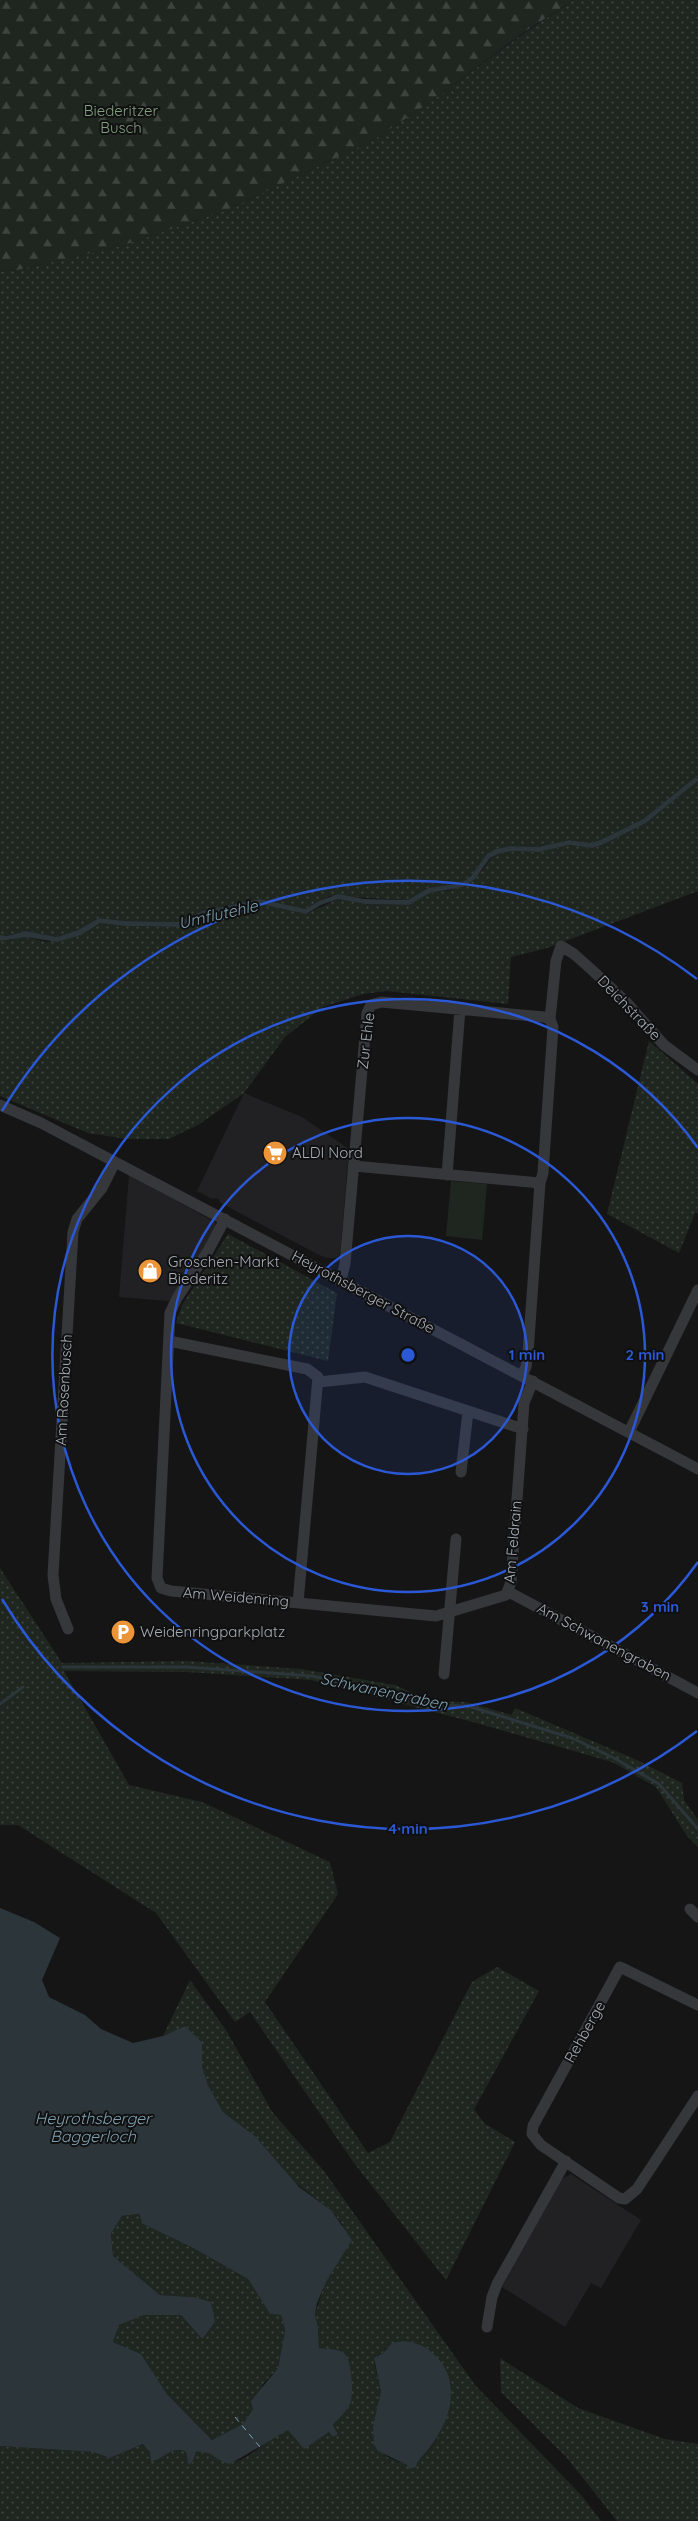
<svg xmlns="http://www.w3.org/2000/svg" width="698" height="2521" viewBox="0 0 698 2521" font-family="Quicksand,sans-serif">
	<defs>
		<pattern id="grass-dots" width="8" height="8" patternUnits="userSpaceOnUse" patternTransform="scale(1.25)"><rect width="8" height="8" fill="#1f261f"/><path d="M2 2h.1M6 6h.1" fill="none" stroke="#3d433d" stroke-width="1.8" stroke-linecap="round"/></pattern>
		<pattern id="forest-firs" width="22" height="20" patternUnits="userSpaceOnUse" patternTransform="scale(1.25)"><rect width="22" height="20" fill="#1f261f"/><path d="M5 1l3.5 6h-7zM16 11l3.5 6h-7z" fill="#3d433d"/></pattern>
	</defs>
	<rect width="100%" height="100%" fill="#151516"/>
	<path fill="#212123" d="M244,1093L302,1117L349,1149L340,1255L336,1258H327L317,1254L219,1202L220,1200L216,1198L212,1199L197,1191Z
		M129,1175L215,1222L216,1226L204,1250L169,1301L119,1297Z
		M571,2174L641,2220L601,2288L591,2283L565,2327L502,2287L562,2179Z"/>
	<path fill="url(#grass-dots)" fill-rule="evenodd" d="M574,0H698V775L643,819L600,840L591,843L569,840L538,847L511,846L482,861L471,876L461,883L428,888L408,900L329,896L306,909L260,899L202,911L179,922L125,921L99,918L78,930L57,937L26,931L7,936L0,935V272L17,270L121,246L227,210L375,139L433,100L524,33Z
		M698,781V891L547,948L511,957L508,1004L387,991L363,994L323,1007L285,1037L244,1093L198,1125L169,1139H127L88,1133L0,1096V941L26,937L47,942L80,935L100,923L124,926L180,927L204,915L260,904L306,914L338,899L365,904L409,905L430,893L451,890L482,871L491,858L498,854L512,851L539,852L569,845L592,848L602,845L646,823Z
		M649,1041L698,1084V1213H695L679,1253L607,1214Z
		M228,1234L337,1293L328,1361L176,1323L182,1305Z
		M0,1568L62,1663L187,1661L301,1669L395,1685L431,1701L466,1702L512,1715L515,1708L637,1760L682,1783L684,1800L698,1820V1847L687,1836L656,1787L612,1762L473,1722L311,1680L187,1672L64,1671L129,1785L202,1802L330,1862L338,1894L265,2002L368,2153L390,2142L472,1982L497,1967L539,1991L474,2109L484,2123L515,2142L446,2280L354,2163L250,2012L235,2022L156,1913L18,1825H0Z
		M190,1980L226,2030L273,2113L324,2171L475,2385L582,2496L601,2521H0V2446L93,2452L110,2458L143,2444L147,2447L154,2461C164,2456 175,2445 186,2452L187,2461L192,2463L194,2454C209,2444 222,2467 237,2461C255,2455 269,2437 287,2430C297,2427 316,2432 326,2433L330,2432L333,2436L338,2434L333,2425L348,2407L351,2399V2373L346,2355L336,2350L319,2348L318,2327L315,2315L343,2225L331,2210L293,2181L255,2136L223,2112L208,2085L202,2066V2042L185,2026L163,2036ZM387,2347L451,2383C452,2412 440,2444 416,2462L415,2467L409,2468L407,2465L389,2458L376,2448L381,2392L374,2362L378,2355L383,2353Z
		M139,2214L143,2224L193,2248L248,2279L270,2314L281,2315L285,2330L278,2368L263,2384L253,2409L243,2424L212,2440L167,2394L141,2354L113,2342L119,2325L144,2315H181L202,2339L193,2297L160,2295L113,2256L111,2234L122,2216Z
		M500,2358L578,2408L665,2439L698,2444V2521H617L567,2458L501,2392Z"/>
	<path fill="url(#forest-firs)" d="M0,0H574L524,32L433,100L375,139L227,210L121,246L17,270L0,272Z"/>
	<path fill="#1f261f" d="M451,1181L487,1184L482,1240L446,1236Z"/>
	<path fill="#2b353a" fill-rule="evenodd" d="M698,775V781L646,823L602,845L592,848L569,845L539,852L512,851L498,854L490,858L475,879L463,887L430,893L409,905L365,904L338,899L321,905L306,914L260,904L204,915L180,927L124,926L100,923L81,935L57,942L26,937L0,941V935L7,936L26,931L57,937L78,930L99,918L125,921L179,922L202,911L260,899L306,909L319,901L338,894L364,899L408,900L428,888L461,883L471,876L487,854L496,849L511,846L538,847L569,840L591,843L600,840L643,819Z
		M0,1908L34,1922L60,1938L42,1980L49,1997L85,2015L101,2029L133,2043L163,2036L185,2026L202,2042V2066L208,2085L223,2112L255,2136L299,2187L331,2210L352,2240L327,2280L317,2303L315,2315L318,2327L319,2348C327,2349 339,2348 345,2354C352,2361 354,2395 350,2404C347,2411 338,2419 333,2425L338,2434L333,2437L329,2432L304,2449L288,2430L230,2464C216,2462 214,2450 196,2452L192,2463L188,2464L186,2452C174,2444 163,2459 151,2462L150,2452L143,2444L110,2458L93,2452L0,2446ZM139,2214L143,2224L193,2248L248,2279L270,2314L281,2315L285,2330L278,2368L251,2401L253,2409L243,2424L212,2440L167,2394L141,2354L113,2342L119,2325L144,2315H181L202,2339L215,2322L211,2302L193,2297L160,2295L113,2256L111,2234L122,2216Z
		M404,2341C420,2343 430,2348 440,2361C461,2386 449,2422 431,2446C426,2454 417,2459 416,2467L409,2469L407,2465L378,2451L374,2445L373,2426L381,2392L374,2358L383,2353L392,2343Z"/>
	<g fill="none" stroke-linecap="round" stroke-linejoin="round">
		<path stroke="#2b353a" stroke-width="3" d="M63,1667H186L312,1676L435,1705L468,1706L572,1738L614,1758L659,1784L698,1829
			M0,1704L23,1687"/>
		<path stroke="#7fa0b0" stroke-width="1" stroke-dasharray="6 5" stroke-linecap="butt" d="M235,2417L260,2447"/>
		<path stroke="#36373b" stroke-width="11" d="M0,1105L41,1123L698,1469
			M354,1166L540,1183
			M447,1175L460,1009
			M225,1219L208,1251L177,1298L170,1313L157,1578L161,1588L171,1591L436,1616L506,1595L511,1582L524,1403L533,1381
			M341,1280L345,1264L367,1013L371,1005L381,1002L544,1017L550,1019
			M169,1341L307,1369L318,1377L298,1603
			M522,1375L526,1367L528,1353L540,1183L543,1173L553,1027L550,1019L556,961L561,946L574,954L592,970L626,1002L664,1045L698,1070
			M319,1382L365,1377L523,1429
			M629,1432L698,1290
			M461,1472L468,1412
			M509,1592L698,1693
			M68,1629L56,1599L53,1575L73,1232L77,1219L102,1188L115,1162
			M444,1674L456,1539
			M690,1909L698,1917
			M698,2005L620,1967L533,2126L532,2134L541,2145L619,2198L625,2199L637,2189L698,2096
			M487,2327L492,2297L497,2284L566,2161"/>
	</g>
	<circle cx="408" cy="1355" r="119" fill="#2b58d5" fill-opacity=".12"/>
	<g fill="none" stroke="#2b58d5" stroke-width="2.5">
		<circle cx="408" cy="1355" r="119"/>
		<circle cx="408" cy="1355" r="237"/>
		<path d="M698 1562A356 356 0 1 1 698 1148"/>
		<path d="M697 1731A474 474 0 0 1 2 1599M2 1111A474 474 0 0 1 697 979"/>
	</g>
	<defs>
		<symbol id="supermarket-disc" viewBox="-11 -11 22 22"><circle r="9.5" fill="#eb9438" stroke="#101011"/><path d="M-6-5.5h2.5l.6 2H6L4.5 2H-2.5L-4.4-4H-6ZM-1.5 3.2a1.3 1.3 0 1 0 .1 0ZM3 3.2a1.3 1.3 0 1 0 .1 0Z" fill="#fff"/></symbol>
		<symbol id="shop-disc" viewBox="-11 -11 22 22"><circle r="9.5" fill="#eb9438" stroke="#101011"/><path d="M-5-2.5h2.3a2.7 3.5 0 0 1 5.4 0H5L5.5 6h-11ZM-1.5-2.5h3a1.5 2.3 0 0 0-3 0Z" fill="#fff"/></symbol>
		<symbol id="parking-disc" viewBox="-11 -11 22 22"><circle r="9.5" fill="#eb9438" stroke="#101011"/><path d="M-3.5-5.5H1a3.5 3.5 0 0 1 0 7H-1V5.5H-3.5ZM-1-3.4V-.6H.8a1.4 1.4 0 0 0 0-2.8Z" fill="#fff"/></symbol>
	</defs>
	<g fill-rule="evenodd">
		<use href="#supermarket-disc" x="261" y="1139" width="28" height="28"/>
		<use href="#shop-disc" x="136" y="1257" width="28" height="28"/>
		<use href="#parking-disc" x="109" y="1618" width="28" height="28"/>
	</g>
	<g text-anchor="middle" stroke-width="4" stroke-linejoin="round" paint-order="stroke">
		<g font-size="15" fill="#81a07e" stroke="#101011">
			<text x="121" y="116">Biederitzer<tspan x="121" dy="17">Busch</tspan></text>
		</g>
		<g font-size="15" fill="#a7aeb6" stroke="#101011">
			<text transform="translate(629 1008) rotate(46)" y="5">Deichstraße</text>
			<text transform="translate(366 1041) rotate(-83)" y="5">Zur Ehle</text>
			<text transform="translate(363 1292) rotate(28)" y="5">Heyrothsberger Straße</text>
			<text transform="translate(64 1390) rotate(-87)" y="5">Am Rosenbusch</text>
			<text transform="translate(513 1542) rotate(-85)" y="5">Am Feldrain</text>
			<text transform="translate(236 1597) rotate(5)" y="5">Am Weidenring</text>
			<text transform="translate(604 1642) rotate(28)" y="5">Am Schwanengraben</text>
			<text transform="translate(585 2032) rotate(-61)" y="5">Rehberge</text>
		</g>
		<g font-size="15" fill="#a7aeb6" stroke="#101011" text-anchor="start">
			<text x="292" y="1158">ALDI Nord</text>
			<text x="168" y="1267">Groschen-Markt<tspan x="168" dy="17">Biederitz</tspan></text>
			<text x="140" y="1637">Weidenringparkplatz</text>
		</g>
		<g font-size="16" font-style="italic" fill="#7fa0b0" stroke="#101011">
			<text transform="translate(218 914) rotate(-13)" y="6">Umflutehle</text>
			<text transform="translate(384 1691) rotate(12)" y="6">Schwanengraben</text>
			<text x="93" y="2124">Heyrothsberger<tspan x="93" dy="18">Baggerloch</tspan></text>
		</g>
	</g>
	<circle cx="408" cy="1355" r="8" fill="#2b58d5" stroke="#101011" stroke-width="2.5"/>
	<g font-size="15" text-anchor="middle" font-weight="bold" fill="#2b58d5" stroke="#101011" stroke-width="4" stroke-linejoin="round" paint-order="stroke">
		<text x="527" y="1360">1 min</text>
		<text x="645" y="1360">2 min</text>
		<text x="660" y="1612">3 min</text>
		<text x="408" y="1834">4 min</text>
	</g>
</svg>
